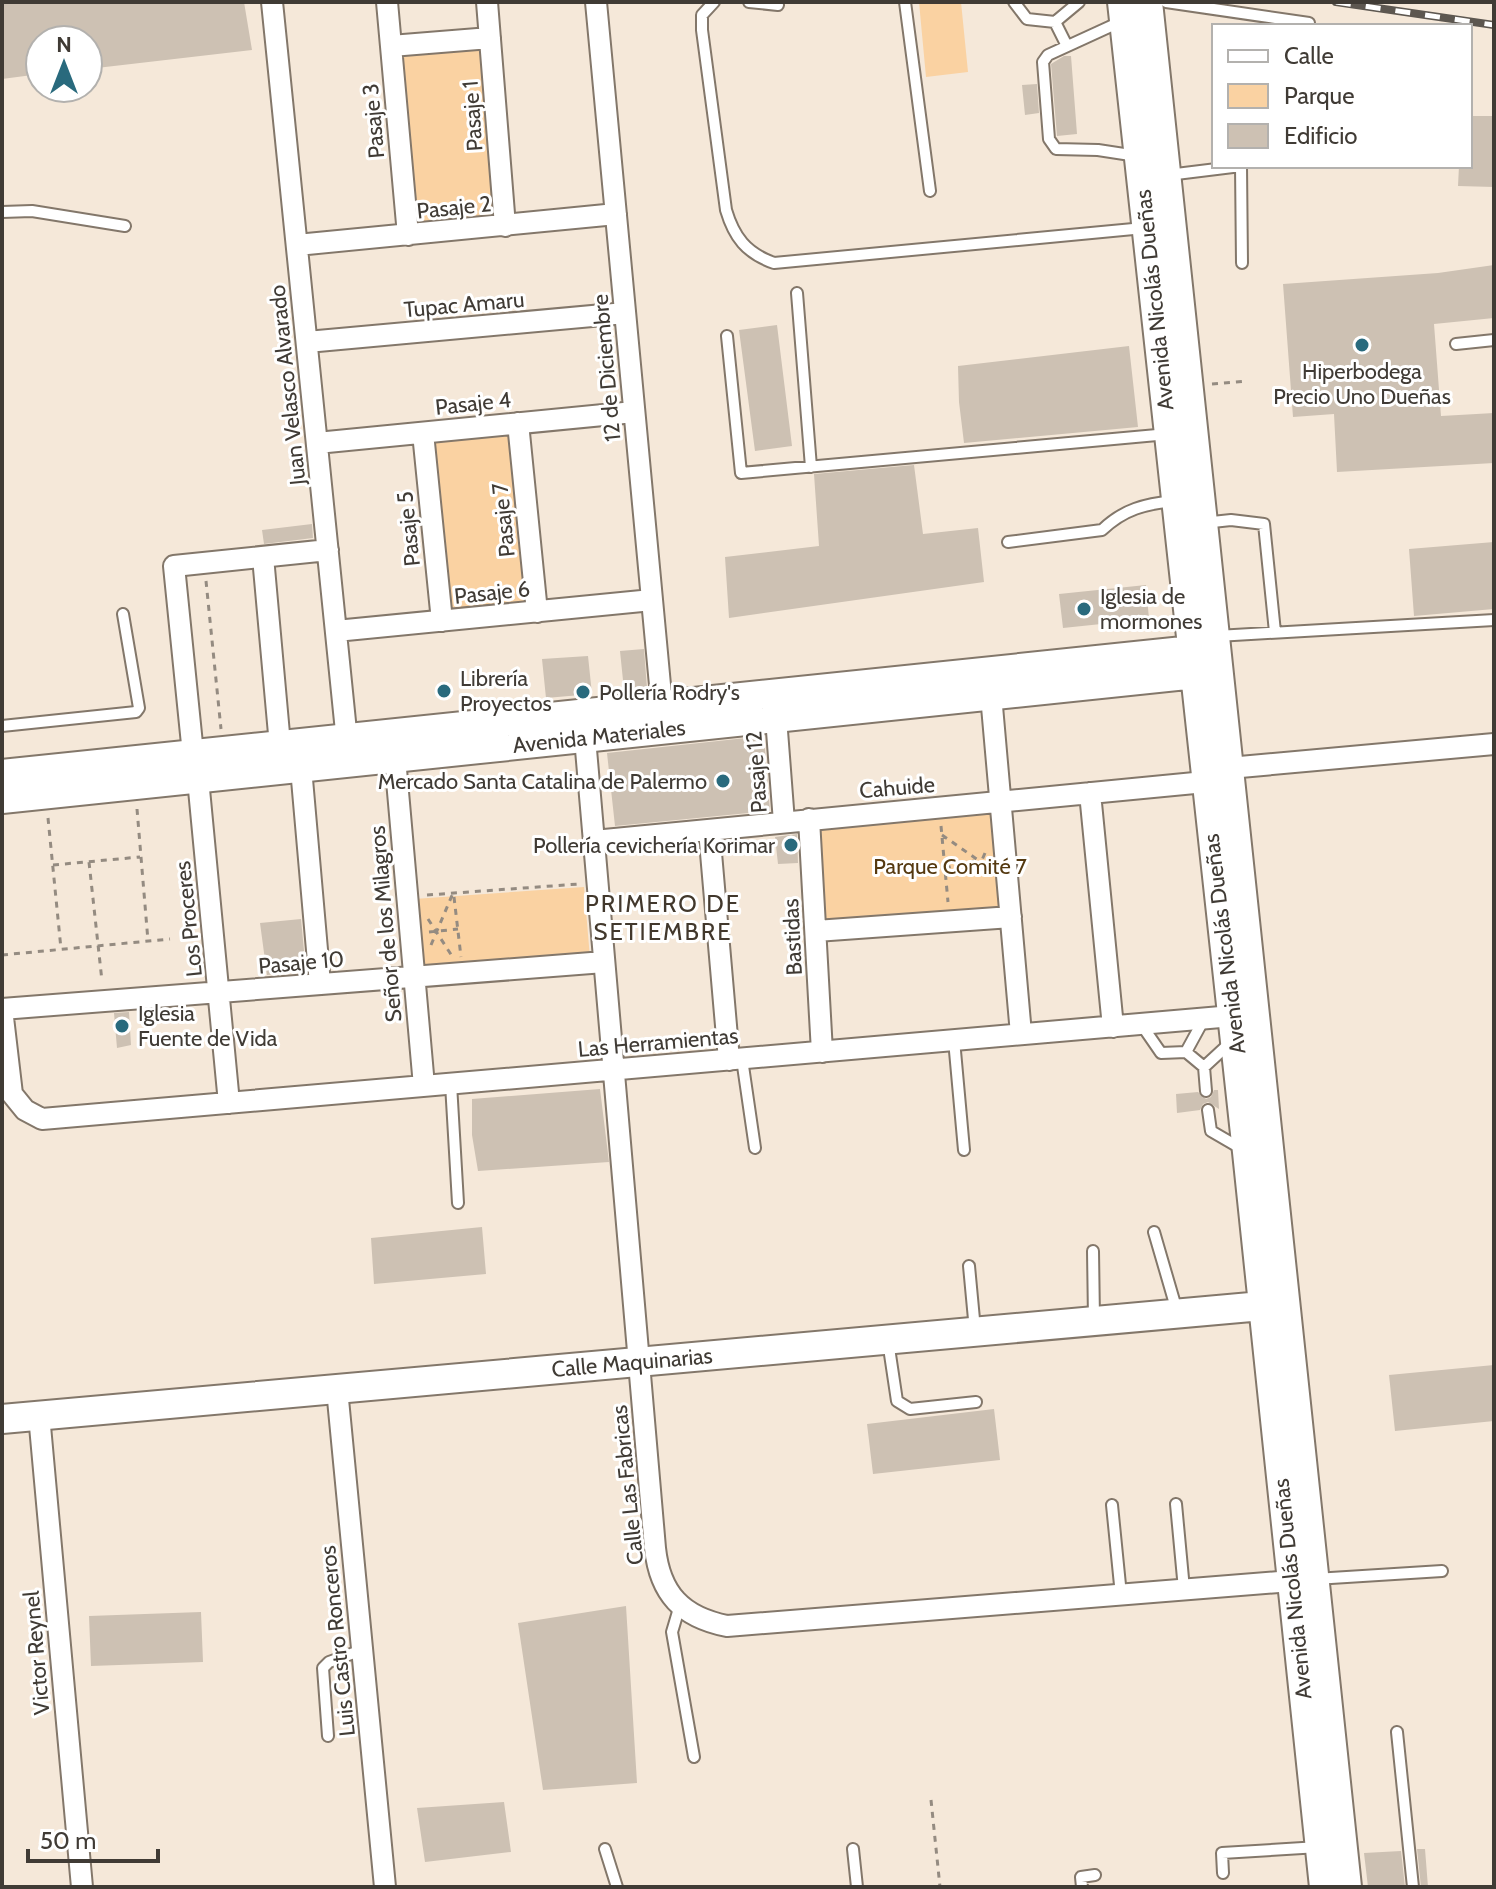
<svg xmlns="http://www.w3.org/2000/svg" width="1496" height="1889" viewBox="0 0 1496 1889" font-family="Cabin,sans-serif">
	<rect width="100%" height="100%" fill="#f5e8d9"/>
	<path fill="#fad2a2" d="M919,2H961L968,72L926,77Z
		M487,40L501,221L413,231L396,48Z
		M516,427L533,608L446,616L425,436Z
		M1004,810L1013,913L824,925L816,829Z
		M584,887L590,958L419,970L414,899Z"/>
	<path fill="#cdc1b3" d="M2,2H244L252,50L88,69V40H40V74L2,79Z
		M1064,56H1071L1077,134L1057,136L1051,64Z
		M1037,84L1039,113L1025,115L1022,85Z
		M1470,116H1494V187L1458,186L1459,166H1470Z
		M1494,265V318L1434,324L1441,416L1494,413V463L1337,472L1334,414L1293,417L1283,284L1438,273Z
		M777,325L792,446L755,451L739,330Z
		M1129,346L1138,427L964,443L959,402L958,366Z
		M914,465L923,534L978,528L984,582L729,618L725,557L819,546L814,474Z
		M312,524L313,538L264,544L262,530Z
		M1494,542V609L1414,616L1409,549Z
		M1146,585L1149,619L1063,628L1059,594Z
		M644,649L647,688L624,690L620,651Z
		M588,656L592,694L546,698L542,659Z
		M764,736L770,811L615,826L607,753Z
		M797,834L798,863L778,864L775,837Z
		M301,919L306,972L267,975L260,923Z
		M129,1012L131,1045L117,1048L114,1013Z
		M600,1089L609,1162L478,1171L472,1135V1099Z
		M1214,1090H1218L1219,1109L1208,1102L1203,1104L1200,1110L1177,1113L1176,1094L1198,1092L1206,1099L1211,1097Z
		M482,1227L486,1274L374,1284L371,1238Z
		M1494,1365V1421L1395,1431L1389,1375Z
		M994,1409L1000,1460L873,1474L867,1424Z
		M626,1606L637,1783L543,1790L518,1623Z
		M201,1612L203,1662L91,1666L89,1616Z
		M504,1802L511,1852L425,1862L417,1808Z
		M1417,1849H1425L1428,1887H1421Z
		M1401,1851L1405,1887H1368L1364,1853Z"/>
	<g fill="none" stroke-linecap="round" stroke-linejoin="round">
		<defs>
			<path id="lane" d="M714,2L702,15V30L726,210C734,237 746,253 774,263L1144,228
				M749,2L778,5
				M905,2L930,191
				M1014,2L1027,19L1055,22L1079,2
				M1166,2L1309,23
				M1055,22L1067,46
				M1120,22L1048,55L1043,62L1049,139L1056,149L1098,150L1137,156
				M1241,166L1242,263
				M1168,175L1241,166
				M2,212L32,211L125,226
				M797,293L811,467
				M727,336L741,473L1168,434
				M1456,344L1494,340
				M1203,523L1231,520L1264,524L1275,632
				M1008,542L1102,530C1124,509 1145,504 1174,501
				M1217,636L1494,620
				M2,726L136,712L139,708L123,614
				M1141,1024L1161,1053L1186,1052L1204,1019
				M954,1040L964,1150
				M1186,1052L1204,1067
				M742,1059L755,1148
				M451,1084L458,1203
				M1206,1091L1204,1067L1230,1043
				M1208,1110L1211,1131L1242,1149
				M1154,1232L1177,1311
				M1093,1251L1094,1319
				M969,1266L975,1330
				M888,1341L897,1401L910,1409L976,1402
				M1176,1504L1184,1589
				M1112,1505L1121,1595
				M1315,1579L1442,1571
				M680,1605L672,1632L694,1757
				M1397,1732L1413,1887
				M328,1736L323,1668L329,1662L362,1650
				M605,1849L617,1887
				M853,1849L857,1887
				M1223,1873L1222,1853L1319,1847
				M1082,1887L1081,1877L1095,1875"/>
			<path id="street" d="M272,2L348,751
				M387,2L408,235
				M487,2L505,226
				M596,2L663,717
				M391,46L490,38
				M297,245L616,214
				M307,342L625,313
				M518,423L537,612
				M423,433L442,621
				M317,443L634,412
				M263,557L280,745
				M336,631L652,600
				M991,695L1021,1034
				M776,718L784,822
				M585,738L655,1548C660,1594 682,1617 727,1626L1291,1581
				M193,754L174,566L328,550
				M395,758L424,1086
				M301,768L320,984
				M198,779L229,1103
				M1090,793L1113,1027
				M809,819L822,1052
				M709,830L729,1060
				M594,841L1205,782L1229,768L1494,744
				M816,931L1011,917
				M2,1009L12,1094L25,1110L42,1119L1244,1015
				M2,1009L604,962
				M337,1389L385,1887
				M39,1415L82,1887"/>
			<path id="secondary" d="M1122,2L1247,1152L1324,1887
				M1148,2L1347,1887
				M2,774L1193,650
				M2,799L1196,674
				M2,1419L1262,1306"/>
		</defs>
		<use href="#lane" stroke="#83776a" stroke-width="14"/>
		<use href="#street" stroke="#83776a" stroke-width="24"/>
		<use href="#secondary" stroke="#83776a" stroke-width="32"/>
		<path stroke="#948b81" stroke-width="3" stroke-dasharray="6 6" stroke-linecap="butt" d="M1212,384L1247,381
			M206,581L221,729
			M137,809L148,941
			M48,818L61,949
			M941,826L948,902
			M942,835L978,860L945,868
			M985,853L982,860L988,867
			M89,862L102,981
			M53,865L140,857
			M427,895L579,884
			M454,897L461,957
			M428,919L452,956
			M429,932L458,929
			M431,945L453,893
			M2,955L170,939
			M931,1800L940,1887"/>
		<use href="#lane" stroke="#fff" stroke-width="10"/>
		<use href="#street" stroke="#fff" stroke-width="20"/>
		<use href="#secondary" stroke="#fff" stroke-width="28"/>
		<defs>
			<path id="rail" d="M1336,2L1494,25"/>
		</defs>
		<use href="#rail" stroke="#5d5750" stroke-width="8"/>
		<use href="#rail" stroke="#fff" stroke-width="5" stroke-dasharray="15" stroke-linecap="butt"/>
	</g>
	<g fill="#296a7d" stroke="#fff" stroke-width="3">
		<circle cx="1362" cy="345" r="8"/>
		<circle cx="1084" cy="609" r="8"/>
		<circle cx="444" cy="691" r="8"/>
		<circle cx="583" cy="692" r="8"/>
		<circle cx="723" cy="781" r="8"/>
		<circle cx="791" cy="845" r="8"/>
		<circle cx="122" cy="1026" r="8"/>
	</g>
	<g text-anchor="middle" stroke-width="6" stroke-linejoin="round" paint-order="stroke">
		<g font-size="22" fill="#403b35" stroke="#fff">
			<text transform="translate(472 116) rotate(-94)" y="8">Pasaje 1</text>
			<text transform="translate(373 121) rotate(-95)" y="8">Pasaje 3</text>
			<text transform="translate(454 207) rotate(-6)" y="8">Pasaje 2</text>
			<text transform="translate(1154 300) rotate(-96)" y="8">Avenida Nicolás Dueñas</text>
			<text transform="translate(464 304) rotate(-5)" y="8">Tupac Amaru</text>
			<text transform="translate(606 368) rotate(-95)" y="8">12 de Diciembre</text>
			<text transform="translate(287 385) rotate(-96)" y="8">Juan Velasco Alvarado</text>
			<text transform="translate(473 403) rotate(-6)" y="8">Pasaje 4</text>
			<text transform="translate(503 520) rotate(-96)" y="8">Pasaje 7</text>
			<text transform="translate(408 529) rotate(-96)" y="8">Pasaje 5</text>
			<text transform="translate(492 592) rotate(-6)" y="8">Pasaje 6</text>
			<text transform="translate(599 736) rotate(-6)" y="8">Avenida Materiales</text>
			<text transform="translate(756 772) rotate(-94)" y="8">Pasaje 12</text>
			<text transform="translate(897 787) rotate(-5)" y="8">Cahuide</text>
			<text transform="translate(188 919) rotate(-96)" y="8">Los Proceres</text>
			<text transform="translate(385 924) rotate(-95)" y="8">Señor de los Milagros</text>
			<text transform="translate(792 937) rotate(-93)" y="8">Bastidas</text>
			<text transform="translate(1224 944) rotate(-97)" y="8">Avenida Nicolás Dueñas</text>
			<text transform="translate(301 962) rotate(-5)" y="8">Pasaje 10</text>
			<text transform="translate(658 1042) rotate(-5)" y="8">Las Herramientas</text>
			<text transform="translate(632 1362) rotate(-5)" y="8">Calle Maquinarias</text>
			<text transform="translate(627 1485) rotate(-96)" y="8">Calle Las Fabricas</text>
			<text transform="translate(1292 1589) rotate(-96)" y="8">Avenida Nicolás Dueñas</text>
			<text transform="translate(337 1641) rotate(-96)" y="8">Luis Castro Ronceros</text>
			<text transform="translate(36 1653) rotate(-95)" y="8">Victor Reynel</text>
		</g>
		<g font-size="22" fill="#403b35" stroke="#fff" text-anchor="start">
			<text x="1362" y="379" text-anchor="middle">Hiperbodega<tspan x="1362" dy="25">Precio Uno Dueñas</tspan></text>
			<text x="1100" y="604">Iglesia de<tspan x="1100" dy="25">mormones</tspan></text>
			<text x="460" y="686">Librería<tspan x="460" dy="25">Proyectos</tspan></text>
			<text x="599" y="700">Pollería Rodry's</text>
			<text x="707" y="789" text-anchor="end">Mercado Santa Catalina de Palermo</text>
			<text x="775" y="853" text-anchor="end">Pollería cevichería Korimar</text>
			<text x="138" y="1021">Iglesia<tspan x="138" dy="25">Fuente de Vida</tspan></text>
		</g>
		<g font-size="22" fill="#553910" stroke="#fff">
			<text x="950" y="874">Parque Comité 7</text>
		</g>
		<g font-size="24" letter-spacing="2" fill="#42382c" stroke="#fff">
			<text x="663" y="912">PRIMERO DE<tspan x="663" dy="28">SETIEMBRE</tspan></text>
		</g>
	</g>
	<rect width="1496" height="1889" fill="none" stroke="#403b35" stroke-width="8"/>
	<rect x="1212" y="24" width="260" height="144" fill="#ffffff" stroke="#b3b1ae" stroke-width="2"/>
	<rect x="1228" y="50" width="40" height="12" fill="#ffffff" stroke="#b3b1ae" stroke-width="2"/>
	<text x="1284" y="64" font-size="24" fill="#403b35">Calle</text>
	<rect x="1228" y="84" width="40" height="24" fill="#fad2a2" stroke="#b3b1ae" stroke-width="2"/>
	<text x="1284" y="104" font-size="24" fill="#403b35">Parque</text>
	<rect x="1228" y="124" width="40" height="24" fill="#cdc1b3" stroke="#b3b1ae" stroke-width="2"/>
	<text x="1284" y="144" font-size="24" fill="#403b35">Edificio</text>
	<g transform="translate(64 64)"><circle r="38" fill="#ffffff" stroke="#b3b1ae" stroke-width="2"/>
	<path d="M0-6L14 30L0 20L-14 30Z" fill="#296a7d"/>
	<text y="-12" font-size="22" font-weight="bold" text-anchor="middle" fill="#403b35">N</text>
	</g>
	<path d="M28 1849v12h130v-12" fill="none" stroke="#403b35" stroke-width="4"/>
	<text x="40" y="1849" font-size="24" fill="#403b35" stroke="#ffffff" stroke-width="6" paint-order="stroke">50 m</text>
</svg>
